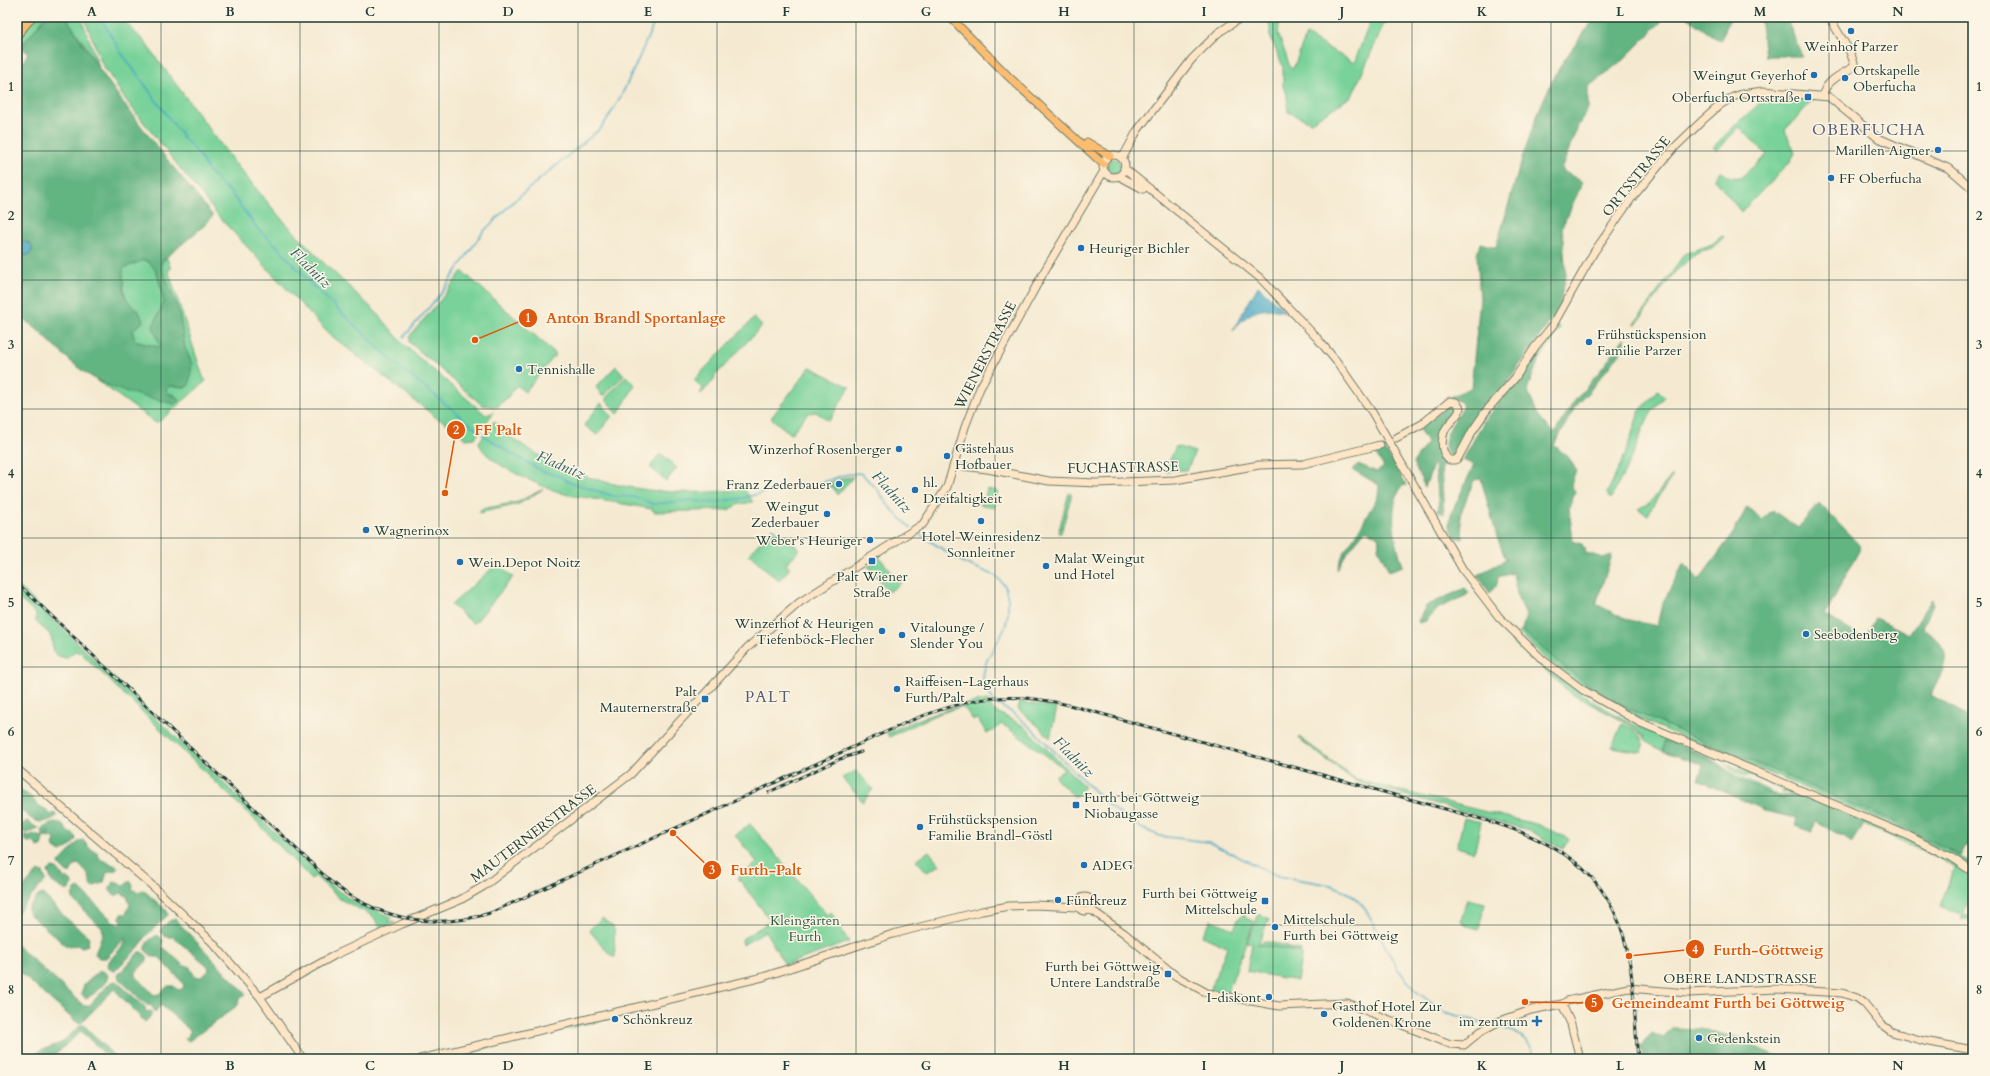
<svg xmlns="http://www.w3.org/2000/svg" width="1990" height="1076" viewBox="0 0 1990 1076" font-family="Cardo,serif">
	<rect width="100%" height="100%" fill="#fcf5e5"/>
	<filter id="ink" filterUnits="userSpaceOnUse"><feTurbulence type="fractalNoise" baseFrequency=".025" numOctaves="2"/><feDisplacementMap in="SourceGraphic" scale="8" xChannelSelector="R" yChannelSelector="G"/><feConvolveMatrix kernelMatrix="1 2 1 2 8 2 1 2 1" color-interpolation-filters="sRGB"/></filter>
	<filter id="wash" filterUnits="userSpaceOnUse"><feTurbulence type="fractalNoise" baseFrequency=".012" numOctaves="4" result="noise"/><feDisplacementMap in="SourceGraphic" scale="16" xChannelSelector="R" yChannelSelector="G"/><feGaussianBlur stdDeviation="0.9" result="paint"/><feColorMatrix in="noise" values="0 0 0 0 0 0 0 0 0 0 0 0 0 0 0 0 0 1.4 0 .05"/><feComposite in="paint" operator="in"/></filter>
	<g filter="url(#wash)">
		<rect width="100%" height="100%" fill="#f5ead1"/>
		<path fill="#78d299" stroke="#4c8866" d="M35,17H45L17,51V38Z
			M66,17H81L99,67Z
			M84,17H120L143,40L234,162L279,216L323,262L380,316L403,344L486,415L494,412L475,438L466,439L442,420L438,419L328,333L219,217L125,99L102,64Z
			M1269,17H1280L1278,33L1290,67L1293,69L1306,35L1354,63L1372,17H1387L1352,96L1311,122L1288,112L1287,94L1283,87V67L1270,36Z
			M1764,93L1814,99L1785,130L1795,153L1790,162L1741,212L1714,178L1720,171L1728,176L1740,178L1767,155L1739,127L1717,151L1713,147L1736,124L1758,105Z
			M1107 166a7 7 0 1 1 14 0a7 7 0 1 1-14 0Z
			M1722,236L1724,237L1712,248L1696,253L1675,272L1635,326L1634,324L1671,274L1684,254L1712,244Z
			M167,258L171,269L168,270L203,377L206,381L161,420L156,423L95,379L121,389L174,404L175,395L168,393L166,389L169,386L186,387L192,364L185,348L179,312L161,266L162,261Z
			M144,260C159,265 160,287 164,302L153,326L160,345L159,347L137,342L134,339L133,330L142,323L139,311L129,304L125,295L122,271L124,268Z
			M462,271L556,354L525,392L516,385L508,397L497,407L482,405L409,342L410,339L409,337L442,298Z
			M754,318L762,326L714,377L715,379L701,394L700,393L703,389L694,380Z
			M1557,325L1560,328L1538,362L1541,347L1539,345Z
			M616,366L624,375L605,395L602,396L596,387Z
			M810,367L850,387L829,421L816,412L808,413L791,434L771,418Z
			M626,376L635,385L618,414L606,400V398Z
			M1658,390L1665,397C1649,411 1643,428 1636,447C1629,464 1620,481 1611,498H1609L1607,493L1625,455L1639,412Z
			M601,403L612,416L597,435L584,425Z
			M494,421C499,425 502,430 507,434C514,440 524,446 532,451C594,490 673,498 744,489L753,502L740,504L728,510L654,512L652,509C631,505 610,502 588,498C580,496 574,497 565,494C547,489 481,462 479,442Z
			M1176,446L1195,452L1187,470L1165,471Z
			M659,455H663L677,468L666,481L650,467Z
			M1671,476H1673L1660,494L1648,515L1638,509L1651,502Z
			M853,477L837,495L833,487L821,486L844,478Z
			M543,489L519,504L479,513L481,509L518,502Z
			M987,489L998,491L994,508L979,504L985,497Z
			M1069,493H1071V497L1061,533H1058Z
			M773,528L800,549L786,564L790,568L779,581L749,554Z
			M879,557L901,583L889,592L868,566L875,563L874,561Z
			M497,564L513,577L474,624L451,605Z
			M17,585L328,883L351,900L392,917L388,921L395,923L381,929L373,916L340,899L315,876L311,879L256,821L81,653L75,651L66,658C46,654 56,648 50,635C47,630 40,626 36,622V614L17,597Z
			M1522,630L1560,664L1637,713L1888,819L1930,839L1973,865V869L1910,833L1886,822L1640,719L1585,687L1545,658L1519,633Z
			M1513,638L1553,673L1595,703L1637,726L1705,755L1740,778L1779,795C1789,797 1798,792 1806,795L1781,798L1738,780L1664,741L1663,751L1646,742L1643,736L1627,723L1573,695L1512,642L1511,639Z
			M987,700L993,710L1024,726L1085,787L1075,797L1057,780L1055,776L1064,770L1058,764L1002,724L987,734L978,719L976,718L974,721L965,709L960,707L935,715L889,737L887,733C919,718 952,706 987,700Z
			M1020,702L1057,708L1050,738L1037,725L1018,709Z
			M1622,723C1633,729 1648,738 1642,752L1612,747Z
			M1299,737L1357,780L1539,825L1569,839L1563,849L1528,830L1355,781L1298,738Z
			M1724,763L1795,791L1790,793L1782,792L1784,789L1749,775L1745,777L1732,770Z
			M856,771L873,789L863,802L842,778Z
			M1464,818L1481,822L1475,850L1473,852L1457,847Z
			M1867,820L1929,850L1973,876V891L1963,915L1973,917V921L1961,919L1963,915L1940,906L1954,868L1939,858L1864,824Z
			M750,824L827,915L831,912L849,942L785,965L765,931L743,945L742,939L771,921L738,878L757,862L735,835Z
			M929,851L940,865L927,872L916,860Z
			M1467,899L1485,903L1479,929L1464,925L1461,920Z
			M1243,914L1246,915L1245,918L1254,921L1227,994L1210,991L1227,947L1202,936L1211,920L1234,929L1238,919Z
			M1259,914L1269,919L1259,942L1263,943V941L1288,946V948L1301,950L1300,952L1257,944L1302,953L1297,981L1247,971L1252,943L1247,942Z
			M602,918L614,928L615,957H612L589,930Z
			M606,1018L608,1019L461,1054L460,1059H431Z"/>
		<path fill="#62b481" stroke="#40785a" fill-rule="evenodd" d="M45,17H66C108,88 161,152 213,216L206,224L162,261L161,266L179,312L185,348L192,364L189,385L187,387L169,386L166,389L168,393L178,398L179,401L174,404C148,397 118,392 95,379C65,362 45,332 17,314V254C24,256 28,257 33,250L30,243L17,240V74L28,53L21,47ZM144,260C159,265 160,287 164,302L153,326L160,345L159,347L137,342L134,339L133,330L143,321C138,306 127,307 123,288C126,281 121,275 124,268Z
			M1596,17H1666L1623,60L1588,87V109L1578,126L1561,170L1583,182L1562,227L1566,276L1560,301L1563,303L1456,456L1451,457C1435,444 1456,419 1463,407L1461,402L1451,398L1452,396L1471,388L1480,299L1477,255L1480,243L1496,247C1514,189 1528,126 1557,72C1568,53 1583,34 1596,17Z
			M1686,17H1731L1720,41Z
			M1760,17H1786L1802,56H1765Z
			M1625,337V347L1587,394L1576,405L1554,445L1569,458L1576,470L1571,484L1575,493L1569,508L1573,541L1582,544L1586,553L1603,558L1612,555L1596,604L1625,619L1657,626L1662,604L1684,563L1699,580L1734,532L1747,507L1763,520L1772,510L1798,528L1819,503L1861,547L1825,615L1864,639L1876,618L1909,634L1932,599L1933,605L1923,627C1929,633 1939,640 1943,648C1951,661 1936,683 1931,695L1973,719V846L1966,847L1960,856L1888,819L1637,713L1611,700L1585,683L1560,664L1522,630L1526,615L1518,599L1513,573L1498,577L1497,584L1490,593L1477,575L1506,560L1497,537L1481,479L1474,480L1460,515L1463,538H1456L1449,525L1451,514L1474,465L1463,460L1485,419L1518,380L1539,345L1541,347L1538,362L1527,390L1538,415L1554,434L1573,403L1604,366Z
			M1450,404L1454,405L1457,409L1442,428L1440,452L1446,462L1441,465L1444,514L1436,510L1439,508L1435,464L1433,465L1425,487L1413,463L1427,443L1419,429Z
			M1384,448L1406,485L1402,486C1387,509 1395,541 1403,566L1389,571L1378,548L1380,538L1366,530L1346,554L1337,570L1344,551L1356,535L1378,496L1379,485L1353,470L1358,464L1377,472L1384,467L1373,450Z
			M1465,588L1469,592L1467,595L1439,608L1426,621L1419,623L1418,621L1426,606Z
			M1664,740L1708,758L1738,780L1781,798L1806,795L1867,820L1853,842L1816,822L1812,832L1795,826L1797,818L1769,812L1698,780L1703,765L1663,751Z
			M17,787L32,798L37,805L44,808L51,815L53,813L56,814V817C37,828 31,819 17,806Z
			M27,821L39,829L27,833L22,831L20,826Z
			M54,822L61,823L69,833L74,834L76,839C73,845 67,849 60,852L54,848L53,844L55,840L53,837L47,838L46,836L50,831L43,839L41,846L38,847L33,842H28L24,839L25,834L29,836L33,834L41,837L43,836L41,829Z
			M83,840L90,849L97,852L100,859L118,867L116,870L107,872L104,882L93,887L90,885C91,875 85,870 78,864L74,865L70,873H67L60,866L59,863L79,841Z
			M52,868L57,869L63,877L71,880L72,885L70,889L66,891L52,882L48,871Z
			M38,871L43,873L46,880L17,913V895Z
			M131,881L133,885L132,889L138,892L143,890L167,911L168,915L145,937C143,946 123,962 115,971H113L107,966C110,955 126,949 125,938L106,958H99L95,954L103,932L102,928L74,901L72,895L75,890L79,888L115,923L120,925L122,921L120,918L121,914H126L130,904L127,896L121,893L115,896L110,891V887L114,882L123,885Z
			M43,894L66,918L89,937L88,945L82,947L76,945L70,947L65,945L28,913V908L38,896Z
			M175,919L246,994L239,1000L238,1005L189,1041L185,1039L191,1031L161,1005L155,1012L152,1006L147,1005L119,979L118,975L139,952H142L147,956V961L136,972V976L154,995L159,994L168,986H174L178,990L182,989L184,986L182,982L159,957H153L145,950C145,942 151,938 158,935L163,940L162,946L184,966H189L195,977H202L209,970L208,966L173,937H166L161,933V929L169,921Z
			M17,945L84,1006H89L111,982L116,981L145,1007L146,1012L151,1011L153,1014L145,1022L114,989L81,1023L75,1021L17,970Z
			M99,971H103L108,975C107,984 94,996 85,998L81,993L84,985Z
			M81,1025H84L117,1059H110L81,1031L53,1057L54,1059H33L39,1051L61,1043Z
			M1674,1028L1701,1029L1740,1038L1773,1056L1791,1059H1643L1641,1046L1652,1033L1663,1038Z"/>
		<path fill="#46a9c5" stroke="#32737c" d="M17,240C26,242 38,243 29,255L17,254Z
			M1258,286L1286,312C1261,306 1251,310 1233,330Z"/>
		<g fill="none" stroke-linecap="round" stroke-linejoin="round">
			<path stroke="#46a9c5" stroke-width="1.5" d="M100,17L120,51L183,137L199,155L209,172L230,192L258,229L277,246L312,285L396,364L486,437L512,454L544,472L559,476L569,482L613,496L634,497L653,504L692,500L710,503L743,498L783,487L818,484L844,475L859,473L863,475L877,489L891,509L911,528
				M404,337L443,291L482,233L514,201L601,128C625,96 640,53 657,17
				M916,532L964,563L996,576L1005,586L1008,599V614L1005,628L987,660L983,675L984,685L995,703L1013,713L1030,727L1109,806L1141,828L1160,836L1208,842L1278,876L1331,885L1341,889L1355,898L1365,908L1397,968L1417,992L1444,1012L1488,1024
				M1497,1026C1517,1031 1530,1039 1536,1059"/>
		</g>
	</g>
	<g filter="url(#ink)">
		<g fill="none" stroke-linecap="round" stroke-linejoin="round">
			<defs>
				<path id="secondary" d="M1823,96C1824,81 1844,73 1855,66L1850,52L1829,17
					M1103 166a11 11 0 1 1 22 0a11 11 0 1 1-22 0Z
					M1122,159L1137,131L1192,59L1218,33L1242,17
					M1124,168L1260,278L1317,338L1337,362L1372,412L1463,570L1499,617L1543,660L1583,690L1639,722L1909,836L1952,858L1973,872
					M1119,176L1143,189
					M1396,438L1422,424L1450,401L1456,402L1460,408C1459,415 1454,418 1449,424C1441,433 1439,451 1449,460H1455L1458,458L1473,430L1486,411L1515,378L1535,347L1553,325L1594,252L1631,199L1673,149L1703,120L1720,105L1733,97L1742,94L1763,91L1829,97L1878,138L1950,169L1973,189
					M954,465L987,469L1049,481L1097,483L1175,480L1259,465L1303,464L1380,445
					M17,769L156,889L212,942L260,997L303,1059
					M1078 904a7 7 0 1 1 14 0a7 7 0 1 1-14 0Z
					M1090,909L1124,933L1176,976L1207,993L1279,1006L1347,1003L1450,1044L1464,1045L1481,1031L1500,1021L1531,1010L1562,1004L1567,1001L1628,988L1688,993L1777,989L1842,993L1857,998L1864,1003L1881,1024L1892,1032L1924,1041L1973,1050
					M260,997L335,955L402,924L460,900L484,886L631,774L747,648L800,602L923,524L947,487L965,427L980,388L1045,270L1104,171
					M1562,1004L1571,1024L1580,1059
					M420,1059L763,977L893,934L982,911L1009,906L1035,905L1078,907"/>
				<path id="primary" d="M950,17L1008,76L1103,164
					M1087,142L1110,156"/>
				<path id="highway" d="M17,34L31,17"/>
			</defs>
			<use href="#secondary" stroke="#6a7a6b" stroke-width="9"/>
			<use href="#primary" stroke="#6a7a6b" stroke-width="9"/>
			<use href="#highway" stroke="#6a7a6b" stroke-width="11"/>
			<use href="#secondary" stroke="#fee5c5" stroke-width="7"/>
			<use href="#primary" stroke="#fcbd6f" stroke-width="7"/>
			<use href="#highway" stroke="#fcbd6f" stroke-width="9"/>
			<defs>
				<path id="rail" d="M17,583L330,881C375,919 434,931 490,913L912,720C971,697 1010,690 1073,706L1485,820C1565,843 1617,878 1630,965C1635,996 1635,1028 1638,1059
					M769,792L840,759L861,752"/>
			</defs>
			<use href="#rail" stroke="#1f3d34" stroke-width="3"/>
			<use href="#rail" stroke="#fcf5e5" stroke-width="1.5" stroke-dasharray="4.5" stroke-linecap="butt"/>
		</g>
	</g>
	<path fill="none" stroke="#1f3d34" stroke-width="1" stroke-opacity="0.55" d="M161,17V1059M300,17V1059M439,17V1059M578,17V1059M717,17V1059M856,17V1059M995,17V1059M1134,17V1059M1273,17V1059M1412,17V1059M1551,17V1059M1690,17V1059M1829,17V1059M17,151H1973M17,280H1973M17,409H1973M17,538H1973M17,667H1973M17,796H1973M17,925H1973"/>
	<g fill="#1f6fb2" stroke="#fcf5e5" stroke-width="1.5">
		<circle cx="1851" cy="31" r="4"/>
		<circle cx="1814" cy="75" r="4"/>
		<circle cx="1845" cy="78" r="4"/>
		<rect x="1804" y="93" width="8" height="8" rx="2"/>
		<circle cx="1938" cy="150" r="4"/>
		<circle cx="1831" cy="178" r="4"/>
		<circle cx="1081" cy="248" r="4"/>
		<circle cx="1589" cy="342" r="4"/>
		<circle cx="519" cy="369" r="4"/>
		<circle cx="899" cy="449" r="4"/>
		<circle cx="947" cy="456" r="4"/>
		<circle cx="839" cy="484" r="4"/>
		<circle cx="915" cy="490" r="4"/>
		<circle cx="827" cy="514" r="4"/>
		<circle cx="981" cy="521" r="4"/>
		<circle cx="366" cy="530" r="4"/>
		<circle cx="870" cy="540" r="4"/>
		<rect x="868" y="557" width="8" height="8" rx="2"/>
		<circle cx="460" cy="562" r="4"/>
		<circle cx="1046" cy="566" r="4"/>
		<circle cx="882" cy="631" r="4"/>
		<circle cx="1806" cy="634" r="4"/>
		<circle cx="902" cy="635" r="4"/>
		<circle cx="897" cy="689" r="4"/>
		<rect x="701" y="695" width="8" height="8" rx="2"/>
		<rect x="1072" y="801" width="8" height="8" rx="2"/>
		<circle cx="920" cy="827" r="4"/>
		<circle cx="1084" cy="865" r="4"/>
		<circle cx="1058" cy="900" r="4"/>
		<rect x="1261" y="897" width="8" height="8" rx="2"/>
		<circle cx="1275" cy="927" r="4"/>
		<rect x="1164" y="970" width="8" height="8" rx="2"/>
		<circle cx="1269" cy="997" r="4"/>
		<circle cx="1324" cy="1014" r="4"/>
		<circle cx="615" cy="1019" r="4"/>
		<path d="M1535 1015h4v4h4v4h-4v4h-4v-4h-4v-4h4z"/>
		<circle cx="1699" cy="1038" r="4"/>
	</g>
	<g text-anchor="middle" stroke-width="3" stroke-linejoin="round" paint-order="stroke">
		<g font-size="14" fill="#1f3d34" stroke="#fcf5e5" text-anchor="start">
			<text x="1851" y="51" text-anchor="middle">Weinhof Parzer</text>
			<text x="1853" y="75">Ortskapelle<tspan x="1853" dy="16">Oberfucha</tspan></text>
			<text x="1806" y="80" text-anchor="end">Weingut Geyerhof</text>
			<text x="1800" y="102" text-anchor="end">Oberfucha Ortsstraße</text>
			<text x="1930" y="155" text-anchor="end">Marillen Aigner</text>
			<text x="1839" y="183">FF Oberfucha</text>
			<text x="1089" y="253">Heuriger Bichler</text>
			<text x="1597" y="339">Frühstückspension<tspan x="1597" dy="16">Familie Parzer</tspan></text>
			<text x="527" y="374">Tennishalle</text>
			<text x="955" y="453">Gästehaus<tspan x="955" dy="16">Hofbauer</tspan></text>
			<text x="891" y="454" text-anchor="end">Winzerhof Rosenberger</text>
			<text x="923" y="487">hl.<tspan x="923" dy="16">Dreifaltigkeit</tspan></text>
			<text x="831" y="489" text-anchor="end">Franz Zederbauer</text>
			<text x="819" y="511" text-anchor="end">Weingut<tspan x="819" dy="16">Zederbauer</tspan></text>
			<text x="374" y="535">Wagnerinox</text>
			<text x="981" y="541" text-anchor="middle">Hotel Weinresidenz<tspan x="981" dy="16">Sonnleitner</tspan></text>
			<text x="862" y="545" text-anchor="end">Weber's Heuriger</text>
			<text x="1054" y="563">Malat Weingut<tspan x="1054" dy="16">und Hotel</tspan></text>
			<text x="468" y="567">Wein.Depot Noitz</text>
			<text x="872" y="581" text-anchor="middle">Palt Wiener<tspan x="872" dy="16">Straße</tspan></text>
			<text x="874" y="628" text-anchor="end">Winzerhof &amp; Heurigen<tspan x="874" dy="16">Tiefenböck-Flecher</tspan></text>
			<text x="910" y="632">Vitalounge /<tspan x="910" dy="16">Slender You</tspan></text>
			<text x="1814" y="639">Seebodenberg</text>
			<text x="905" y="686">Raiffeisen-Lagerhaus<tspan x="905" dy="16">Furth/Palt</tspan></text>
			<text x="697" y="696" text-anchor="end">Palt<tspan x="697" dy="16">Mauternerstraße</tspan></text>
			<text x="1084" y="802">Furth bei Göttweig<tspan x="1084" dy="16">Niobaugasse</tspan></text>
			<text x="928" y="824">Frühstückspension<tspan x="928" dy="16">Familie Brandl-Göstl</tspan></text>
			<text x="1092" y="870">ADEG</text>
			<text x="1257" y="898" text-anchor="end">Furth bei Göttweig<tspan x="1257" dy="16">Mittelschule</tspan></text>
			<text x="1066" y="905">Fünfkreuz</text>
			<text x="1283" y="924">Mittelschule<tspan x="1283" dy="16">Furth bei Göttweig</tspan></text>
			<text x="1160" y="971" text-anchor="end">Furth bei Göttweig<tspan x="1160" dy="16">Untere Landstraße</tspan></text>
			<text x="1261" y="1002" text-anchor="end">I-diskont</text>
			<text x="1332" y="1011">Gasthof Hotel Zur<tspan x="1332" dy="16">Goldenen Krone</tspan></text>
			<text x="623" y="1024">Schönkreuz</text>
			<text x="1528" y="1026" text-anchor="end">im zentrum</text>
			<text x="1707" y="1043">Gedenkstein</text>
		</g>
		<g font-size="14" fill="#1f3d34" stroke="#fcf5e5">
			<text transform="translate(1636 176) rotate(-51)" y="5">ORTSSTRASSE</text>
			<text transform="translate(985 355) rotate(-63)" y="5">WIENERSTRASSE</text>
			<text transform="translate(1123 467) rotate(-1)" y="5">FUCHASTRASSE</text>
			<text transform="translate(533 833) rotate(-37)" y="5">MAUTERNERSTRASSE</text>
			<text x="1740" y="983">OBERE LANDSTRASSE</text>
		</g>
		<g font-size="14" fill="#315b48" stroke="#fcf5e5">
			<text x="805" y="925">Kleingärten<tspan x="805" dy="16">Furth</tspan></text>
		</g>
		<g font-size="15" font-style="italic" fill="#2b5d60" stroke="#fcf5e5">
			<text transform="translate(311 268) rotate(45)" y="5">Fladnitz</text>
			<text transform="translate(561 465) rotate(23)" y="5">Fladnitz</text>
			<text transform="translate(892 492) rotate(48)" y="5">Fladnitz</text>
			<text transform="translate(1074 757) rotate(45)" y="5">Fladnitz</text>
		</g>
		<g font-size="16" letter-spacing="1" fill="#556074" stroke="#fcf5e5">
			<text x="1869" y="135">OBERFUCHA</text>
			<text x="768" y="702">PALT</text>
		</g>
	</g>
	<path fill="none" stroke="#de580e" stroke-width="1.5" d="M475 340L528 318M445 493L456 430M673 833L712 870M1629 956L1695 949M1525 1002L1594 1003"/>
	<g fill="#de580e" stroke="#fcf5e5" stroke-width="1.5">
		<circle cx="475" cy="340" r="4"/>
		<circle cx="445" cy="493" r="4"/>
		<circle cx="673" cy="833" r="4"/>
		<circle cx="1629" cy="956" r="4"/>
		<circle cx="1525" cy="1002" r="4"/>
		<circle cx="528" cy="318" r="10"/>
		<circle cx="456" cy="430" r="10"/>
		<circle cx="712" cy="870" r="10"/>
		<circle cx="1695" cy="949" r="10"/>
		<circle cx="1594" cy="1003" r="10"/>
	</g>
	<g font-size="12" text-anchor="middle" font-weight="bold" fill="#fff">
		<text x="528" y="322">1</text>
		<text x="456" y="434">2</text>
		<text x="712" y="874">3</text>
		<text x="1695" y="954">4</text>
		<text x="1594" y="1007">5</text>
	</g>
	<g font-size="15" text-anchor="middle" font-weight="bold" fill="#de580e" stroke="#fcf5e5" stroke-width="3" stroke-linejoin="round" paint-order="stroke">
		<text x="636" y="323">Anton Brandl Sportanlage</text>
		<text x="498" y="435">FF Palt</text>
		<text x="766" y="875">Furth-Palt</text>
		<text x="1768" y="955">Furth-Göttweig</text>
		<text x="1728" y="1008">Gemeindeamt Furth bei Göttweig</text>
	</g>
	<rect width="1990" height="1076" fill="none" stroke="#fcf5e5" stroke-width="44"/>
	<rect x="22" y="22" width="1946" height="1032" fill="none" stroke="#1f3d34" stroke-width="1.5"/>
	<g font-size="13" text-anchor="middle" font-weight="bold" fill="#1f3d34">
		<text x="92" y="16">A</text>
		<text x="230" y="16">B</text>
		<text x="370" y="16">C</text>
		<text x="508" y="16">D</text>
		<text x="648" y="16">E</text>
		<text x="786" y="16">F</text>
		<text x="926" y="16">G</text>
		<text x="1064" y="16">H</text>
		<text x="1204" y="16">I</text>
		<text x="1342" y="16">J</text>
		<text x="1482" y="16">K</text>
		<text x="1620" y="16">L</text>
		<text x="1760" y="16">M</text>
		<text x="1898" y="16">N</text>
		<text x="11" y="91">1</text>
		<text x="1979" y="91">1</text>
		<text x="11" y="220">2</text>
		<text x="1979" y="220">2</text>
		<text x="11" y="349">3</text>
		<text x="1979" y="349">3</text>
		<text x="11" y="478">4</text>
		<text x="1979" y="478">4</text>
		<text x="11" y="607">5</text>
		<text x="1979" y="607">5</text>
		<text x="11" y="736">6</text>
		<text x="1979" y="736">6</text>
		<text x="11" y="865">7</text>
		<text x="1979" y="865">7</text>
		<text x="11" y="994">8</text>
		<text x="1979" y="994">8</text>
		<text x="92" y="1070">A</text>
		<text x="230" y="1070">B</text>
		<text x="370" y="1070">C</text>
		<text x="508" y="1070">D</text>
		<text x="648" y="1070">E</text>
		<text x="786" y="1070">F</text>
		<text x="926" y="1070">G</text>
		<text x="1064" y="1070">H</text>
		<text x="1204" y="1070">I</text>
		<text x="1342" y="1070">J</text>
		<text x="1482" y="1070">K</text>
		<text x="1620" y="1070">L</text>
		<text x="1760" y="1070">M</text>
		<text x="1898" y="1070">N</text>
	</g>
</svg>
